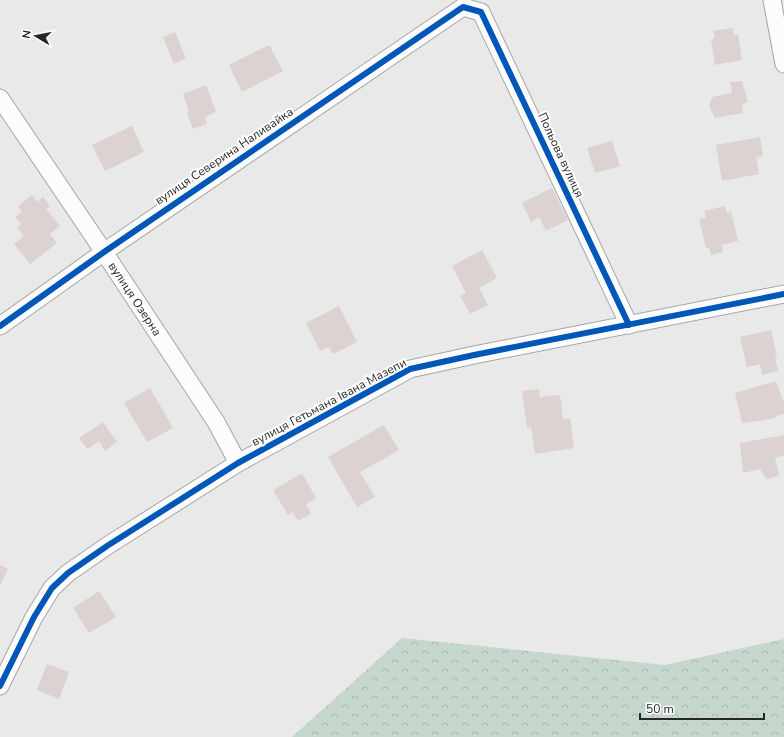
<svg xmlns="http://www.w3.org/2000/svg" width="784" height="737" viewBox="0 0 784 737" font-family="'Nunito Sans',sans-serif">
	<defs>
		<pattern id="forest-crowns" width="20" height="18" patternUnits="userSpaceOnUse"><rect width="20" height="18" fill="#c6d7cd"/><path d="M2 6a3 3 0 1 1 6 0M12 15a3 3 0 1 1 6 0" fill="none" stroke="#aab9b0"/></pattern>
	</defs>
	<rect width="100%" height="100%" fill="#e9e9e9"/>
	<path fill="url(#forest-crowns)" d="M402,638L665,665L784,639V737H292Z"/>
	<path fill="#dbd2d1" d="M733,28L734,35L738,34L742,60L715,65L711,39L715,38L713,31Z
		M175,32L186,58L174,64L163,37Z
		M269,45L283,71L242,92L229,65Z
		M742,81L748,102L742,104L743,113L715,118L709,106L712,97L732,93L730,82Z
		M206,85L216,112L205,117L207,124L193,129L187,113L189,112L183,94Z
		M132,126L144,152L105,171L92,145Z
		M760,137L763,156L756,157L759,174L722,181L716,145Z
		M612,141L620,166L595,173L587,148Z
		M552,188L568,220L546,231L539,217L531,222L522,203Z
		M32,195L37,202L43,197L50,206L46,209L60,226L50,234L57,243L30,264L14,244L24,236L17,227L21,224L15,217L22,212L18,206Z
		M725,206L727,213L731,212L738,241L721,245L723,252L711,255L709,248H706L699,219L706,218L704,211Z
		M482,250L497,278L479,288L488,305L470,314L460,296L466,293L452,266Z
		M339,306L357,342L333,354L329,347L320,351L306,323Z
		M771,330L777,357H775L778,371L762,375L760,364L747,367L740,337Z
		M776,381L784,403V414L779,415L772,419L742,423L735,393Z
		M150,388L173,428L147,442L124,403Z
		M539,389L540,397L560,395L563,419L570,418L574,448L535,454L531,427L527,428L522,391Z
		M103,422L117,442L105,451L99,441L87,449L79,438Z
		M384,425L399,450L360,472L375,497L357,507L328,457Z
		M784,435V455L775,458L779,476L766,479L760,469L743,473L740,443Z
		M302,473L316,498L306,504L311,514L298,521L293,512L288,515L273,490Z
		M0,565L8,569L0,586Z
		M99,591L116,617L89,633L73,608Z
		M47,664L69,672L59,699L37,690Z"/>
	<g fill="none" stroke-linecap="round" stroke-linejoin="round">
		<defs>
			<g id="minor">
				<path d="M772,0L784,64"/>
				<path id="s1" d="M0,98L104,252L216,422L238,463"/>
				<path d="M0,326L104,252L463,7L481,12L629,325"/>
				<path d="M0,686L34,617L52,588L68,573L107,546L238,463L410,369L474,355L784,294"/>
			</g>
		</defs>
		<use href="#minor" stroke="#a5a5a5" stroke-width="19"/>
		<use href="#minor" stroke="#fcfcfc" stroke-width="17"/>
		<defs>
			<path id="cycleway" d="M0,326L104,252L463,7L481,12L629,325
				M0,686L34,617L52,588L68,573L107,546L238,463L410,369L474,355L784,294"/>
		</defs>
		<use href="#cycleway" stroke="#fff" stroke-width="8"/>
		<use href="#cycleway" stroke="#0057b8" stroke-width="6"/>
	</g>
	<g text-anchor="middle" stroke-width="4" stroke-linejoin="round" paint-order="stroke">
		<g font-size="12" fill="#262727" stroke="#fff">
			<text transform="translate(561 155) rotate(65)" y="4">Польова вулиця</text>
			<text transform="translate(224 156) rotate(-34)" y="4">вулиця Северина Наливайка</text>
			<text dy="4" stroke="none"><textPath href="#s1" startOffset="242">вулиця Озерна</textPath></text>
			<text transform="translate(329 402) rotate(-28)" y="4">вулиця Гетьмана Івана Мазепи</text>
		</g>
	</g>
	<g transform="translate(36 36) rotate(280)" stroke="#ffffff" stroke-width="3" paint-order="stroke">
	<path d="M0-3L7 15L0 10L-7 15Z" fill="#262727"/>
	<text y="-6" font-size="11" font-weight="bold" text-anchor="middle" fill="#262727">N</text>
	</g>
	<path d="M640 713v6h124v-6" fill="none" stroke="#262727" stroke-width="2"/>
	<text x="646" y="713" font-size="12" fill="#262727" stroke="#ffffff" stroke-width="3" paint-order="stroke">50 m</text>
</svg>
